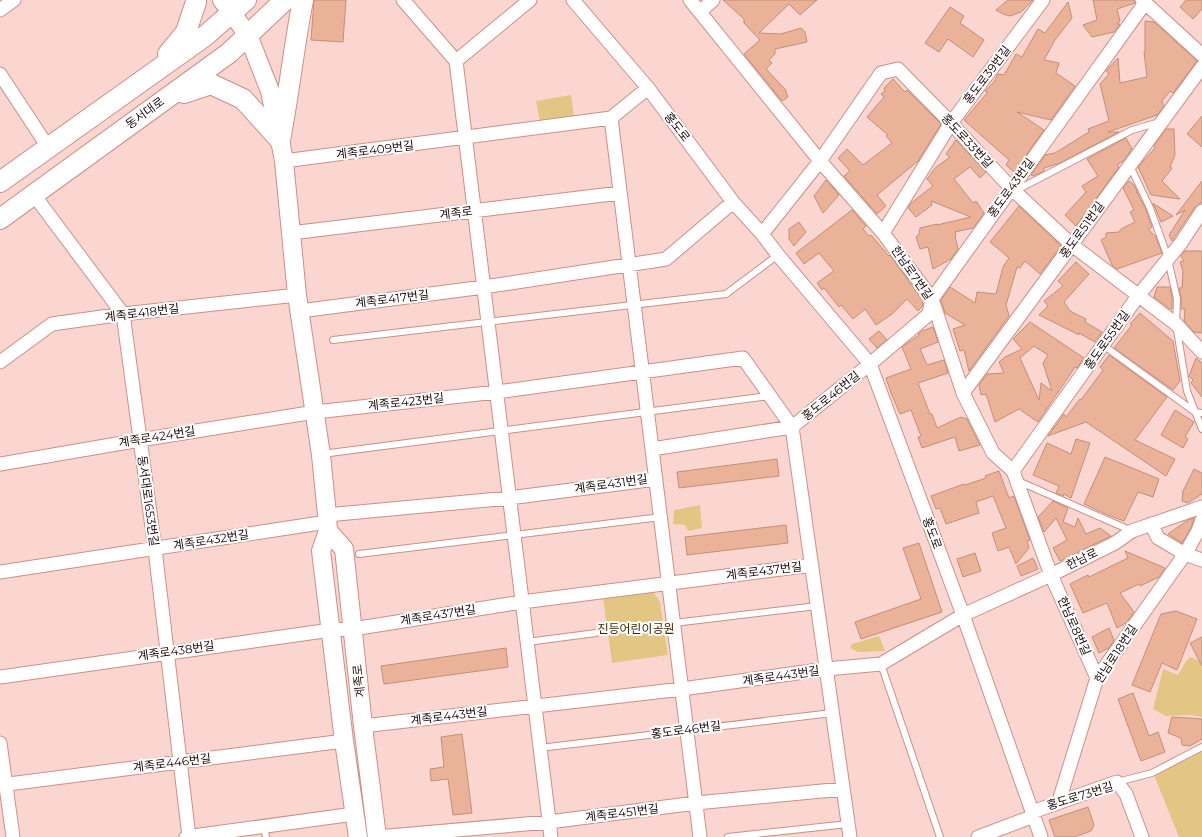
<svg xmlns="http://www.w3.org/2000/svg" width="1202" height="837" viewBox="0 0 1202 837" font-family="Montserrat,'Noto Sans KR',sans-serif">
	<rect width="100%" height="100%" fill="#fbd5d0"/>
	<path fill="#e4c684" d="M571,95L574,116L540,122L536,101Z
		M700,505L702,528L688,531L685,525L673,524L674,510Z
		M652,590L660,602L668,655L612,663L603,597Z
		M879,636L885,651L858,652L850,648L852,644Z
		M1190,657L1202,662V717L1191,715L1166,716L1153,709L1163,669L1178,675L1186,661Z
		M1202,751V837H1179L1154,775Z"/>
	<path fill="#eab399" stroke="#c48f77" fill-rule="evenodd" d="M314,0H346L343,42L311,40Z
		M723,0H817L800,15L789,4L759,33L781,34L801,28L805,32L807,42L775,49V54L769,60L772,63L766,69L785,89L788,97L782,101L744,54L760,40L744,23V19Z
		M1008,0H1033L1021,12L1010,16L1003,14L996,10Z
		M1093,0H1134L1135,3L1117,9L1120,21L1117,24H1120L1114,32L1092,37L1083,25L1097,20Z
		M1186,0H1202V9L1193,19L1180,7Z
		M1068,2L1072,18L1055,40L1044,60L1059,63L1056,73L1075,86L1051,120L1017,112L1044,130L1014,172L1006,165L1009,160L964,120L988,92L985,91L994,82L998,74L1004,75L1016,54L1022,57L1038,29L1045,33Z
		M950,7L964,16L960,23L984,40L973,57L948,39L939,52L925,43Z
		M1145,21L1154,22L1197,61L1173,93L1170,91L1162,101L1164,106L1157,115L1108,132H1119L1060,163L1044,168V171L1033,176L1031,175L1045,155L1055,153L1089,132L1088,129L1109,121L1100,84L1109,74L1106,71L1118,58L1120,83L1147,77L1144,52H1145Z
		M893,79L905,92L907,90L941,124L918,161L877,195L886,206L877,214L844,176L850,171L838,158L847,149L863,165L892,143L886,136L888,135L867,117L884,97L881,94L885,91L884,88Z
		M1202,116V147L1187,134Z
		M1166,129H1174L1175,155L1170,167L1172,168L1162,181L1180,199L1151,195L1138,167L1155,148L1154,145Z
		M1126,138L1132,149L1123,161L1117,165L1119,167L1076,226L1065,215L1086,192L1082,186L1098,176L1087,159Z
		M956,140L986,172L980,178L970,167L954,179L973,203L976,201L984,213L973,228L955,232L956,236H955L958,249L951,259L933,269L928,247L920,249L916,237L919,234L920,228L937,224V225L971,217L931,201L932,205L916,217L908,208L911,203L933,186L927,179L935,168L950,157L946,154Z
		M826,180L839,195L823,213L814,196Z
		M1129,181L1134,185L1138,193L1136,192L1138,194L1146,210L1152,227L1148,229L1156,237L1162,253L1117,269L1112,265L1101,240L1106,237V233L1119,232L1121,229L1135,222L1130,212L1134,210L1123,188Z
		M1202,181V202L1195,207L1172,241L1169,235L1185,210L1176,215Z
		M1153,203L1154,204L1173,216L1161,222Z
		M1019,206L1061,246L1040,274L1025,261L1020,268L1017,267L1006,305L1009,316L969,371L964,350L960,351L953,329L965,325L945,313L941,300L950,287L975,303L977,292L996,294L1003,267L1009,258L990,242Z
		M852,210L866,226L863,229L869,236L871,235L889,256L890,255L923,301L922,307L918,311L907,299L892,314L876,325L865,309L853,319L841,305L839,307L824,288L822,290L817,283L834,271L819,253L804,264L796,253Z
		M799,222L806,232L794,246L789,239V229Z
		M1185,251H1202V333L1194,332L1184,321L1185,309H1181V298L1179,288H1182L1183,271L1180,262L1184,261L1181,256Z
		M1076,262L1089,274L1064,302L1070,311L1086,319L1085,322L1102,332L1095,342L1079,333V335L1039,315L1048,306L1044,301L1063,286L1058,281Z
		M1157,287H1170L1172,299V309H1170L1154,297Z
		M1140,313L1173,341L1180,381L1173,390L1114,348L1132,325L1130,324Z
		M1030,322L1084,358L1077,368L1075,367L1038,422L1019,409L995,422L986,394L981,395L979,385L987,374L1004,373L999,362L1005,357L1022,349L1013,339ZM1034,346L1048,355L1043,363L1052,391L1041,383L1039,400L1020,358Z
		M933,327L938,342L920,349L927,365L944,360L948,373L918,383L930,414H932L937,428L961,417L967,419L980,445L959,451L955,437L922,448L918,437L921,436L911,410L900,414L891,393L886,378L911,369L902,347L919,335L918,334L922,331Z
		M879,331L887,340L877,348L869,339Z
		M1109,355L1167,397L1135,440L1175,459L1166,476L1086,422L1048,436L1064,414L1066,417L1080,399L1081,400L1103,370L1100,367Z
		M1196,358L1202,363V397L1191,383L1193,380L1189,376Z
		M1175,410L1194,422L1185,437L1188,439L1183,448L1161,435Z
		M1076,439L1090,443L1071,498L1064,494L1063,496L1056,493L1059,486L1033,475L1047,443L1071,454Z
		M1105,457L1159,479L1153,497L1138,492L1124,521L1108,515L1084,504Z
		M777,459L779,476L679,488L677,472Z
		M1194,469L1202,473V494L1188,503L1182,501L1183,491Z
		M999,471L1009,498L1014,496L1030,540L1027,541L1029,548L1016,564L1009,547L998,551L992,533L1006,528L993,496L976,502L979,513L946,524L940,508L936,509L931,496L964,484L965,485L986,478L985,476Z
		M1053,501L1068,508L1063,522L1075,527L1078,518L1086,534L1100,528L1111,536L1060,561L1053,548L1067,540L1056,518L1044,532L1038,517Z
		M1194,518L1191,528L1182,543L1168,534L1188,520Z
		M786,525L788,543L687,555L685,537Z
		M919,543L942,612L861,639L855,622L921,599L903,548Z
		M1125,551L1165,568L1159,577L1140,586L1139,584L1120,593L1134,612L1126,623L1117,628L1107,603L1083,613L1070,584L1088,575L1089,577L1128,558Z
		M975,553L981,571L963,577L957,559Z
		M1033,558L1038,569L1021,576L1017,566Z
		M1176,611L1197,619L1177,670L1162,663L1150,692L1132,685L1161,614Z
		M1109,628L1114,640L1109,648L1099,653L1092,637Z
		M1202,637V666L1190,643Z
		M506,648L508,667L384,684L381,666Z
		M1133,693L1149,736L1158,732L1165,752L1141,761L1118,699Z
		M1172,717L1202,719V739L1190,746L1182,745L1181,738L1168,733Z
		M462,734L472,813L453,815L448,779L431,781L430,769L444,767L441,737Z
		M1088,807L1094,825L1091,831L1074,837H1055L1049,820Z"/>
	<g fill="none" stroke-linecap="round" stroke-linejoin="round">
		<defs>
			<path id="service" d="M1130,166L1150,208L1167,255L1177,299L1176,324L1187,391L1202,429
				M1015,191L1132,130L1160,122
				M333,340L726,294L778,255
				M1103,345L1195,412L1202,413
				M322,454L769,396
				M1018,481L1132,531
				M359,554L661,517
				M674,623L817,606
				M527,642L596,633
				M881,664L940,837
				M540,748L832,713
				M1117,782L1152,773L1202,747
				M264,827L266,837
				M728,837L848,824"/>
			<path id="minor" d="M403,0L456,61L551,837
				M573,0L648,88L733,202L762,234L778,255L870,364L963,615L1041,837
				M690,0L820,161L883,233L932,299L963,393L993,453L1013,471L1051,575L1097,678
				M1142,0L1202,55
				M0,10L14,0
				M700,12L713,0
				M456,61L530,0
				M0,74L48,147
				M611,118L700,837
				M284,161L611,118L648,88
				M34,195L123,314L155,549L189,837
				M291,233L620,193
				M883,233L951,123L1043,0
				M762,234L820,161L881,73L898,69L951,123L1011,188L1072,245L1176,324L1202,352
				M300,311L484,287L666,259L733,202
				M0,362L52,324L123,314L297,295
				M963,393L1202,67
				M652,449L792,427L870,364L929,314L932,299L1145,3
				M0,464L140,440L315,412L497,392L743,358L792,427L850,837
				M1013,471L1138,296L1181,243L1202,211
				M327,515L509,498L656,479
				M1151,524L1158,538L1185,554L1202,560
				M0,572L327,522
				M0,677L331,630L353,629L522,602L812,565
				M363,726L682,689L826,669L881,664L963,615L1051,575L1115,543L1132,531L1202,507
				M0,743L13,837
				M0,785L344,741
				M1059,801L1097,678L1185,554L1198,531L1202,520
				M1032,812L1117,782L1126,794L1142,837
				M186,837L354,814
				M377,837L549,822L696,803L843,789
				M978,837L1034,816"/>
			<path id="secondary" d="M222,0L248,35L270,91L280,140L284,161L297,295L321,455L327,515L328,531L321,551L344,741L358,837
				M328,531L344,549L363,726L377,837"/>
			<path id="primary" d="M168,54L186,32L196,2V0
				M184,93L211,84L243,99L280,140
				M280,140C289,93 294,46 303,0
				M0,182L205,36L246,0
				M0,219L229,53L285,0"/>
		</defs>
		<use href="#service" stroke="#cb9089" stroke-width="8"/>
		<use href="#minor" stroke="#cb9089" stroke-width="15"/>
		<use href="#secondary" stroke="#cb9089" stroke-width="20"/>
		<use href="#primary" stroke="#cb9089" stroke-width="22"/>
		<use href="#service" stroke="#fff" stroke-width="6"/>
		<use href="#minor" stroke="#fff" stroke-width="13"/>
		<use href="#secondary" stroke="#fff" stroke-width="18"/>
		<use href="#primary" stroke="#fff" stroke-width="20"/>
	</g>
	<g text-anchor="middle" stroke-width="4" stroke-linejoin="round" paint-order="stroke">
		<g font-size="12" fill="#1d0907" stroke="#fff">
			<text transform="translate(987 75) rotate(-53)" y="4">홍도로39번길</text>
			<text transform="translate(145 113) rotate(-36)" y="4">동서대로</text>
			<text transform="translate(677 127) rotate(53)" y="4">홍도로</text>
			<text transform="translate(967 141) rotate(47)" y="4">홍도로33번길</text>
			<text transform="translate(375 150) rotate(-7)" y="4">계족로409번길</text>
			<text transform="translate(1011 188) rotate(-54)" y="4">홍도로43번길</text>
			<text transform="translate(456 213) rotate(-7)" y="4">계족로</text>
			<text transform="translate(1082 230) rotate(-54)" y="4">홍도로51번길</text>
			<text transform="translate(912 273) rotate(55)" y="4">한남로7번길</text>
			<text transform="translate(392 299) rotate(-7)" y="4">계족로417번길</text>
			<text transform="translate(142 313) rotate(-7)" y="4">계족로418번길</text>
			<text transform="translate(1107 340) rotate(-55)" y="4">홍도로55번길</text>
			<text transform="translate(831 396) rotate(-39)" y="4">홍도로46번길</text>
			<text transform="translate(406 402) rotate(-6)" y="4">계족로423번길</text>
			<text transform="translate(157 437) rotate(-9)" y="4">계족로424번길</text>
			<text transform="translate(611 484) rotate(-8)" y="4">계족로431번길</text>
			<text transform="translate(148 501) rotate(82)" y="4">동서대로1653번길</text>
			<text transform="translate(932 533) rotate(70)" y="4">홍도로</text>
			<text transform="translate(211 540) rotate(-9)" y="4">계족로432번길</text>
			<text transform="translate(1082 559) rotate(-26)" y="4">한남로</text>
			<text transform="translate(764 571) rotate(-7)" y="4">계족로437번길</text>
			<text transform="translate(438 615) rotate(-9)" y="4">계족로437번길</text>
			<text transform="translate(1074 626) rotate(66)" y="4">한남로8번길</text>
			<text transform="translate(176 651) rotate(-8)" y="4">계족로438번길</text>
			<text transform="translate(1116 654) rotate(-57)" y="4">한남로18번길</text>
			<text transform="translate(781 676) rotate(-8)" y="4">계족로443번길</text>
			<text transform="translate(359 681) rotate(-96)" y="4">계족로</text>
			<text transform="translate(449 716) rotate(-7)" y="4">계족로443번길</text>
			<text transform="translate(686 730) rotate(-7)" y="4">홍도로46번길</text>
			<text transform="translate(172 763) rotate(-7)" y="4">계족로446번길</text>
			<text transform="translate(1080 796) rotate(-17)" y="4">홍도로73번길</text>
			<text transform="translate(622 813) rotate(-7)" y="4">계족로451번길</text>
		</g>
		<g font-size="12" fill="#382905" stroke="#fff">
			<text x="636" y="633">진등어린이공원</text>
		</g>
	</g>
</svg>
